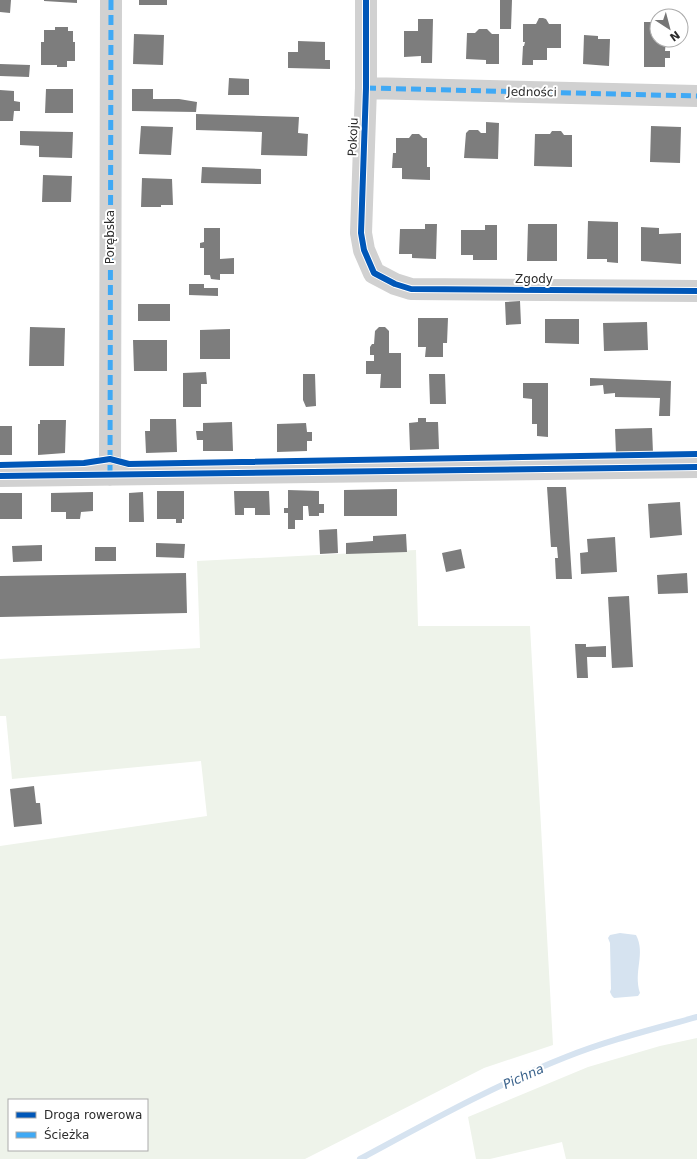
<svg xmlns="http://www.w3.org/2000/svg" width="697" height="1159" viewBox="0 0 697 1159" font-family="'DejaVu Sans',sans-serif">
	<rect width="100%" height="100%" fill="#fff"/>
	<path fill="#eef3ea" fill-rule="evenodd" d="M416,550L418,626H530L553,1045L484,1068L305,1159H0V846L207,816L201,761L12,779L6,716H0V659L200,648L197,561ZM9,1100H147V1150H9Z
		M697,1038V1159H566L562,1142L490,1159H476L468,1117L588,1067L660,1046Z"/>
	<path fill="#d6e3f0" d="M620,933L636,935C646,954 633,971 640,993L638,996L614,998L612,996L610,992L611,989L610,943L608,938L610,935Z"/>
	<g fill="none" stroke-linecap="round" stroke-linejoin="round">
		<path stroke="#d6e3f0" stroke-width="6" d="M360,1159C427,1123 495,1085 566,1057C608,1040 654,1029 697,1017"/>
	</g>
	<path fill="#7d7d7d" d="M0,0H11L10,13L0,12Z
		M44,0H77V3L44,1Z
		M139,0H167V5H139Z
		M500,0H512L511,29H500Z
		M539,18H543L546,19L549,24H561V48H547V60H533V65H522L523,46H524L525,42H523V24H536Z
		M418,19H433L432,63H421V56L404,57V31H418Z
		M644,22H657V40H666L665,51H670V58H665V67H644Z
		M55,27H68V31H73V42H75V61H67V67H57V65H41V42H44V30H55Z
		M479,29H487L492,34H499V64H486V60L466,59L467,33H475Z
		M134,34L164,35L163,65L133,64Z
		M584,35L598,36V39H610L609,66L583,64Z
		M298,41L325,42V60H330V69L288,68V52H298Z
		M0,64L30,65L29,77L0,76Z
		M229,78L249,79V95H228Z
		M46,89H73V113H45Z
		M132,89H153V99H179L197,102L196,112L132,111Z
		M0,90L14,91V101L20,102V111H14L13,121H0Z
		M196,114L299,117L298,133L308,134L307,156L261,155L262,132L196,130Z
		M486,122L499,123L498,159L464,158L466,133L469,130H478L481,133H486Z
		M141,126L173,127L171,155L139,154Z
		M651,126L681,127L680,163L650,162Z
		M20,131L73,132L72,158L39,157V146L20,145Z
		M552,131H561L564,135H572V167L534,166L535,134H550Z
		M412,134H419L423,138H427V167H430V180L402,179V168H392L393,153H396V138H409Z
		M202,167L261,169V184L201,183Z
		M43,175L72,176L71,202H42Z
		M142,178L172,179L173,205H161V207H141Z
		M588,221L618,222V263L607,262V259H587Z
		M425,224H437L436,259L412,258V254H399L400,229H425Z
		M528,224H557V261H527Z
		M485,225H497V260H473V255H461V230H485Z
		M641,227L659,228V234L681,233V264L641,261Z
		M204,228H220V259L234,258V274H220V280L211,279L210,275H204V248H200V243L204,242Z
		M189,284H204V288H218V296L189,295Z
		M520,301L521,324L506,325L505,302Z
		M138,304H170V321H138Z
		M418,318H448L447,343H443V357H425L426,347H418Z
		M545,319H579V344L545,343Z
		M647,322L648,350L604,351L603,323Z
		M30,327L65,328L64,366H29Z
		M379,327H385L389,331V353H401V388H380L381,374H366V361H374V355H370V347L372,344H374L375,331Z
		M230,329V359H200V330Z
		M133,340H167V371H134Z
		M206,372L207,384H201V407H183V373Z
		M303,374H315L316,406L306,407L303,400Z
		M429,374H445L446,404H430Z
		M590,378L671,381L670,416H659L660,398L615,397V393L604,394L603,385L590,386Z
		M523,383H548V437L537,436V424H532V399L523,398Z
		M418,418H426V422H438L439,449L410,450L409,423L418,422Z
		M150,419H176L177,452L146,453L145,431H150Z
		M40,420H66L65,453L38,455V424H40Z
		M232,422L233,451H203V440H197L196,431H203V423Z
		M306,423L307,432H312V441H307V451L277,452V424Z
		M0,426H12V455H0Z
		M652,428L653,453L616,454L615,429Z
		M547,487H566L572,579H556L555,558H558L557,547H551Z
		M397,489V516H344V490Z
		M288,490L319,491V504H324V513H319V516H309L308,506H303V520H295V529H288V513H284V508H288Z
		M157,491H184V519H182V523H176V519H157Z
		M234,491H269L270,515H255V508H244V515H235Z
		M93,492V511L81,512L80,519H66V512H51V493Z
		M143,492L144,522H129V493Z
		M0,493H22V519H0Z
		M680,502L682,535L650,538L648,504Z
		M337,529L338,553L320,554L319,530Z
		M406,534L407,552L346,554V543L373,541V536Z
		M615,537L617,572L581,574L580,553L588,552L587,539Z
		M156,543L185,544L184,558L156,557Z
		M42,545V561L13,562L12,546Z
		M95,547H116V561H95Z
		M461,549L465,568L446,572L442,553Z
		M186,573L187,613L0,617V576Z
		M687,573L688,593L658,594L657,575Z
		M629,596L633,667L612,668L608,597Z
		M575,644H586V647L606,646V657H587L588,678H577Z
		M34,786L36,803H40L42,824L14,827L10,789Z"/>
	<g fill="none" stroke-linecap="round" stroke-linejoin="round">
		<path stroke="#d1d1d1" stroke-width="22" d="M366,0V88L361,233L364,250L374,273L395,284L411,289L697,291
			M366,88L697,96
			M110,475L111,0
			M0,476L697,467"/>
		<path stroke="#3fa9f5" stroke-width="5" stroke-dasharray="10 5" stroke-linecap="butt" d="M366,88L697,96
			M110,475L111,0"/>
		<defs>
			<path id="cycleway" d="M366,0V88L361,233L364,250L374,273L395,284L411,289L697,291
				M0,465L84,463L110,459L129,464L697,454
				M0,476L697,467"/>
		</defs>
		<use href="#cycleway" stroke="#fff" stroke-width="8"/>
		<use href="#cycleway" stroke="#0057b8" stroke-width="6"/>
	</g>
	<g text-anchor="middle" stroke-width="4" stroke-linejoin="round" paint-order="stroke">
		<g font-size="12" fill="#2c2c2c" stroke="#fff">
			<text transform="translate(532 92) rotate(1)" y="4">Jedności</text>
			<text transform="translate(353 137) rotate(-88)" y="4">Pokoju</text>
			<text transform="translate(110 237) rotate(-90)" y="4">Porębska</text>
			<text x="534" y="283">Zgody</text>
		</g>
		<g font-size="13" font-style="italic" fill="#3b638c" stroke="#fff">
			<text transform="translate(523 1076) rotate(-24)" y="5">Pichna</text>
		</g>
	</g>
	<rect x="8" y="1099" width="140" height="52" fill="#ffffff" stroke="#ababab"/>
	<rect x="16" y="1112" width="20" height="6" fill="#0057b8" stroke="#ababab"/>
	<text x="44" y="1119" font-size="12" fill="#2c2c2c">Droga rowerowa</text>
	<rect x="16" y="1132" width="20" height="6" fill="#3fa9f5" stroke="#ababab"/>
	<text x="44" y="1139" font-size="12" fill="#2c2c2c">Ścieżka</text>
	<g transform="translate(669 28) rotate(144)"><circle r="19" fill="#ffffff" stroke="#ababab"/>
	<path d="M0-3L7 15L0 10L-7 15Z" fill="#767676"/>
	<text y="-6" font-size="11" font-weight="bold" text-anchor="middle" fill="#2c2c2c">N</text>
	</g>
</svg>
